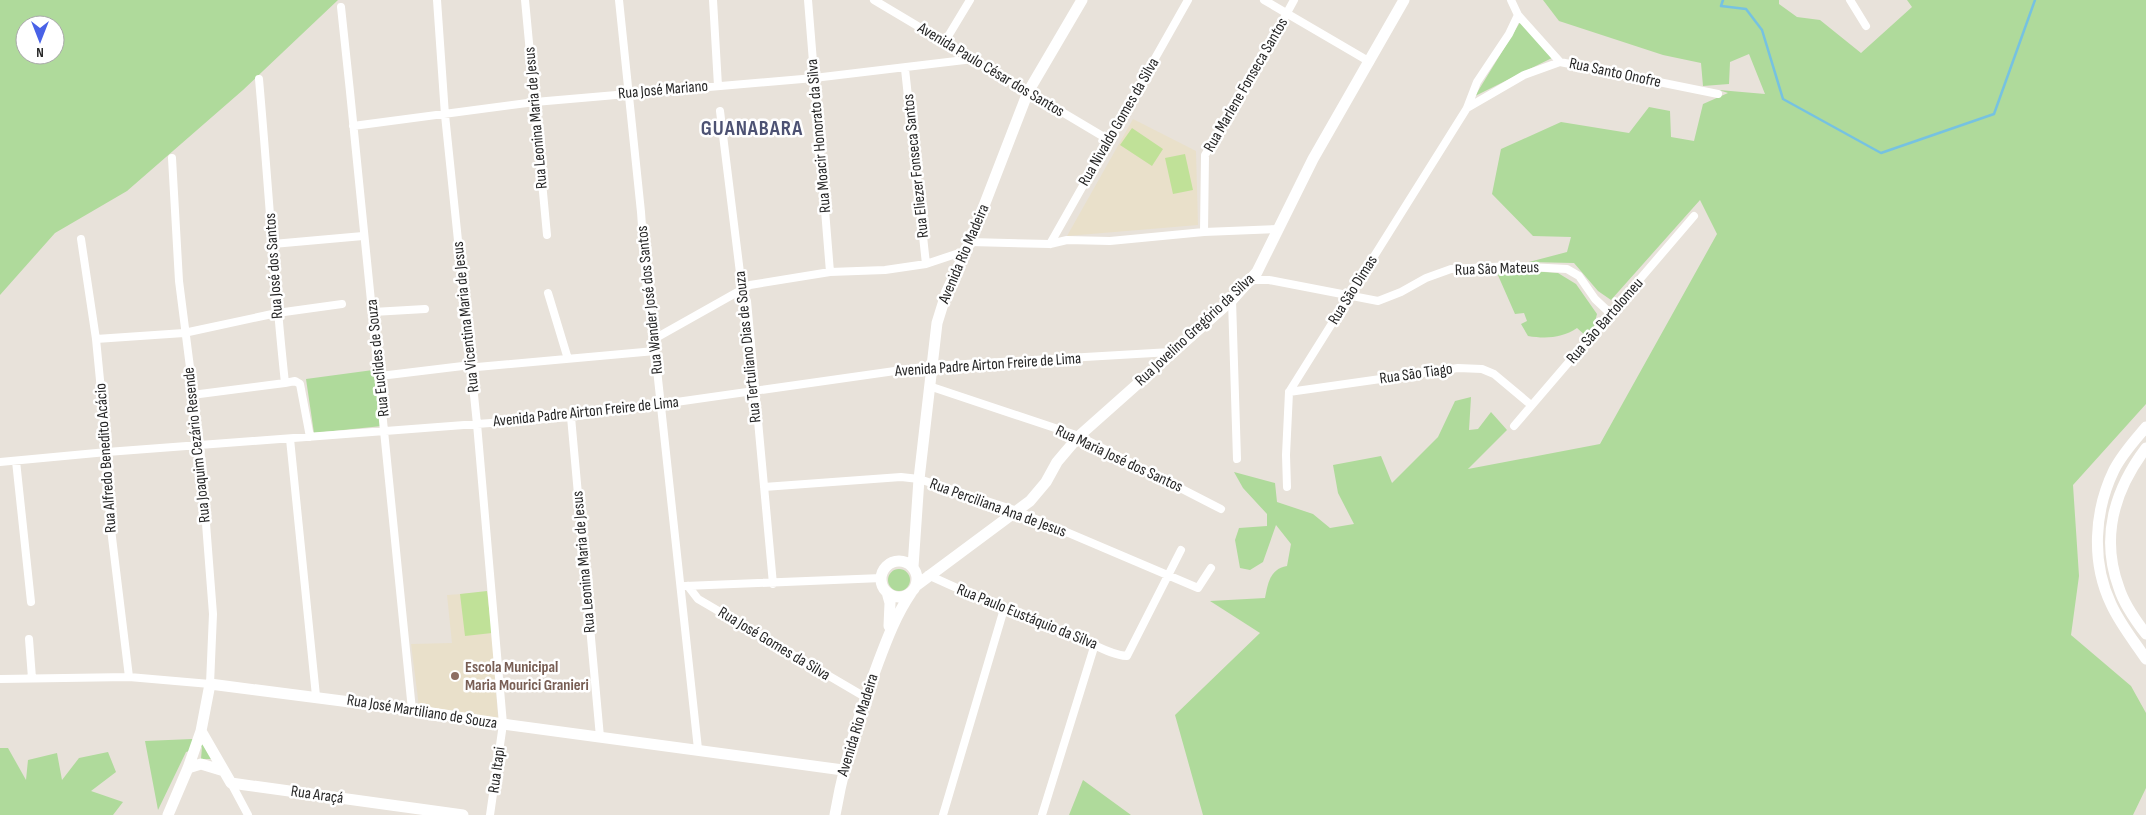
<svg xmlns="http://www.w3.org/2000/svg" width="2146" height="815" font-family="'Sofia Sans Condensed',sans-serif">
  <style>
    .education { fill: #e9e0ca }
    .green { fill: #afda9b; fill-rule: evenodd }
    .pitch { fill: #c0e198 }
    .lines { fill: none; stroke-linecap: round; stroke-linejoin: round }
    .stream { stroke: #76c2e1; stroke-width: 2.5 }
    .street { stroke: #fff; stroke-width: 8 }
    .secondary { stroke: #fff; stroke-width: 11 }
    .education-dot { fill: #8d6e63; stroke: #fff; stroke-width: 2 }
    .labels { text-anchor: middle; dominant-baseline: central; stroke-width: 5; stroke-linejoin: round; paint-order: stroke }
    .street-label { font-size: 16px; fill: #272727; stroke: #fff }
    .education-label { font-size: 16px; font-weight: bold; fill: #785e54; stroke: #fff; text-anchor: start }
    .district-label { font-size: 21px; font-weight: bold; letter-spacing: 1px; fill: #4d5273; stroke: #fff }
  </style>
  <rect width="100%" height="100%" fill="#e8e2da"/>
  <path class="education" d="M1133,119L1196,151L1198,225L1067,236Z
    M489,592L498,719L419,707L411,644L452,643L447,595Z"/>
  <path class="green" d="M0,0H338L243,90L127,191L55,233L0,295ZM25,25H55V55H25Z
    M1543,0H1779V4L1797,17L1820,20L1861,53L1912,7L1907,0H2146V404L2073,485L2079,576L2071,635L2131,686L2146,713V788L2133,815H1203L1175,715L1260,633L1210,601L1265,598C1268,583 1270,569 1287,566L1291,544L1276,525L1263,562L1250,570L1240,568L1235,540L1239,528L1267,526V514L1243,488L1234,472L1275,483L1277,502L1313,514L1330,528L1354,524L1338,493L1333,465L1381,456L1392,483L1438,437L1455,401L1471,397L1469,430L1478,429L1491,412L1507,430L1468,469L1600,444L1717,234L1700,200L1611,300L1598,291L1574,263L1529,262L1567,252L1571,237L1533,236L1492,194L1501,149L1561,122L1629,133L1649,107L1670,111L1671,137L1694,141L1703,104L1728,93L1719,90L1765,94L1749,54L1730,62L1729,84L1703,86L1701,63L1663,55L1559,21Z
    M1522,19L1556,56L1475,96Z
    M1530,271L1558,273L1576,284L1597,314L1593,330L1586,336L1577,328C1562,338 1546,339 1528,336L1521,324L1527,321L1524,313L1515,314L1497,273Z
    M373,370L382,426L314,433L306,379Z
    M888 580a11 11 0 1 1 22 0a11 11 0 1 1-22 0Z
    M192,739L205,746L212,759H201L202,747L186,752L158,810L145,741Z
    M0,748H8L26,780L28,760L57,753L62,780L79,758L108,752L116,772L91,791L123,802L113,815H0Z
    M1083,780L1131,815H1069Z"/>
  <path class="pitch" d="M1132,128L1163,149L1152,166L1120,145Z
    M1185,154L1193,190L1173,194L1165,158Z
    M487,591L492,633L465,636L460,594Z"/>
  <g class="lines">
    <path class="stream" d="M1723,0L1721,6L1746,9L1762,30L1783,99L1881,153L1994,114L2035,0"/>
    <path class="street" d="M437,0L445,115L477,424L503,724L490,815
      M525,0L547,235
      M619,0L641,212L646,282L655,351L698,749
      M713,0L718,86
      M808,0L830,272
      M874,0L1109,140
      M1264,0L1370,62
      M1511,0L1518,15L1560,62L1718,94
      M1850,0L1866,26
      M341,7C366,241 390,475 412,710
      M944,43L970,0
      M905,69L926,264
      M259,79C268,180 274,282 285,383L295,381L300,384L310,437
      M1467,108L1524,75L1560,62
      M720,111L742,289L747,301L773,584
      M353,126L535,102L814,78L973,59
      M1204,232L1205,155L1248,84L1294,0
      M81,239L96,339L107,452L110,521L129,677
      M970,242L1050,244L1067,240L1110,241L1204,232L1279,229
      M273,244L363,236
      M1050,244L1188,0
      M1250,280H1269L1378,301L1401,292L1426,278L1451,269L1511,266L1567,269L1579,276L1595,299L1612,315
      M548,293L568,359
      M1232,300L1237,459
      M373,312L425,309
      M96,339L184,333L277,313L342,304
      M654,339L750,285L830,272L885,270L926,264L965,251
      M380,376L471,365L477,367L655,351
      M929,386L1079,436L1221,509
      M1289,392L1458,368L1482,369L1494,374L1531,405
      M192,395L285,383
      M571,417L600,737
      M1514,426L1694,216
      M290,439L316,696
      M16,461L31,602
      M0,462L107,452L571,417L930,366L1171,352
      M764,487L901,477L919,479L1017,511L1198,588L1211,568
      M1287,487L1286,455L1289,392L1467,108L1477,82L1509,34L1518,15
      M928,575C978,598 1029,619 1081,639C1096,645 1111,655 1127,656L1181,550
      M685,586L882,578
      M688,586L698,599L865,697
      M29,639L32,678
      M0,679L129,677L210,684L213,614L200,446L179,281L172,158
      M231,783L248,815
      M943,815L1004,609
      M1042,815L1095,644"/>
    <path class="secondary" d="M2146,427C2135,440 2122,454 2114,470C2094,511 2091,562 2111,604C2120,624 2134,641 2146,659
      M2146,448C2115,489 2100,537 2119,588C2124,604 2136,621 2146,634
      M881 579a18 18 0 1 1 36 0a18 18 0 1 1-36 0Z
      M913,567L919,479L937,323L947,291L970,242L1028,92L1082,0
      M917,585L1030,501L1046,482L1057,462L1079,436L1232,300L1257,272L1313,159L1404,0
      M887,592L890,603L889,626
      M201,731L231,783L463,815
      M188,768L201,764L224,771
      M168,815L188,768L201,731L210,684L412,710L503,724L843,770
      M835,815C844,763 859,713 878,663C887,639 896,615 911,593"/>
  </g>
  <circle class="education-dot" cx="455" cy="676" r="5"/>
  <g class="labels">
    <g class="street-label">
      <text transform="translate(991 70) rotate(31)">Avenida Paulo César dos Santos</text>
      <text transform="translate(1615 73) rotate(12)">Rua Santo Onofre</text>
      <text transform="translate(1246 85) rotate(-60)">Rua Marlene Fonseca Santos</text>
      <text transform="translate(663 90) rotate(-5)">Rua José Mariano</text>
      <text transform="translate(536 118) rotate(-95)">Rua Leonina Maria de Jesus</text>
      <text transform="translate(1119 122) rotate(-60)">Rua Nivaldo Gomes da Silva</text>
      <text transform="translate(819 136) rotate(-95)">Rua Moacir Honorato da Silva</text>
      <text transform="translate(916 166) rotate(-96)">Rua Eliezer Fonseca Santos</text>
      <text transform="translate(964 254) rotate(-67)">Avenida Rio Madeira</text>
      <text transform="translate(274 266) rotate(-94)">Rua José dos Santos</text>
      <text transform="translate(1497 269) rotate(-2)">Rua São Mateus</text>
      <text transform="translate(1353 290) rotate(-58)">Rua São Dimas</text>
      <text transform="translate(650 300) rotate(-96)">Rua Wander José dos Santos</text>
      <text transform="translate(466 317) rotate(-96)">Rua Vicentina Maria de Jesus</text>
      <text transform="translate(1605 321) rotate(-49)">Rua São Bartolomeu</text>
      <text transform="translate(1195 330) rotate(-43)">Rua Jovelino Gregório da Silva</text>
      <text transform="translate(748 347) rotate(-96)">Rua Tertuliano Dias de Souza</text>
      <text transform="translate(378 358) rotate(-96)">Rua Euclides de Souza</text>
      <text transform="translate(988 365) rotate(-4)">Avenida Padre Airton Freire de Lima</text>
      <text transform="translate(1416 374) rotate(-8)">Rua São Tiago</text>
      <text transform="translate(586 412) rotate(-6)">Avenida Padre Airton Freire de Lima</text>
      <text transform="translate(197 445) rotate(-96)">Rua Joaquim Cezário Resende</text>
      <text transform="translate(106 458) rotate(-94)">Rua Alfredo Benedito Acácio</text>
      <text transform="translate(1119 459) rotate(25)">Rua Maria José dos Santos</text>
      <text transform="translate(998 508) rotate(20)">Rua Perciliana Ana de Jesus</text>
      <text transform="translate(584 562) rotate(-95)">Rua Leonina Maria de Jesus</text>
      <text transform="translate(1027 617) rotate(22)">Rua Paulo Eustáquio da Silva</text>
      <text transform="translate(774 644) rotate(31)">Rua José Gomes da Silva</text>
      <text transform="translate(422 712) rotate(9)">Rua José Martiliano de Souza</text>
      <text transform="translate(858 725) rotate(-73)">Avenida Rio Madeira</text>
      <text transform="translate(497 770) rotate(-82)">Rua Itapi</text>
      <text transform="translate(317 795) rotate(8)">Rua Araçá</text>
    </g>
    <g class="education-label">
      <text x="465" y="667">Escola Municipal<tspan x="465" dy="18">Maria Mourici Granieri</tspan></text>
    </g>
    <g class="district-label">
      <text x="752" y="128">GUANABARA</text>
    </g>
  </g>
  <g transform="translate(40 40) rotate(180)"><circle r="24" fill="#ffffff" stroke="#a9a9a9"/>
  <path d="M0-4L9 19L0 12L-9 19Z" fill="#4962e7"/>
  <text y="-8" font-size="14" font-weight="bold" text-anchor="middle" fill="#272727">N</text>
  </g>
</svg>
